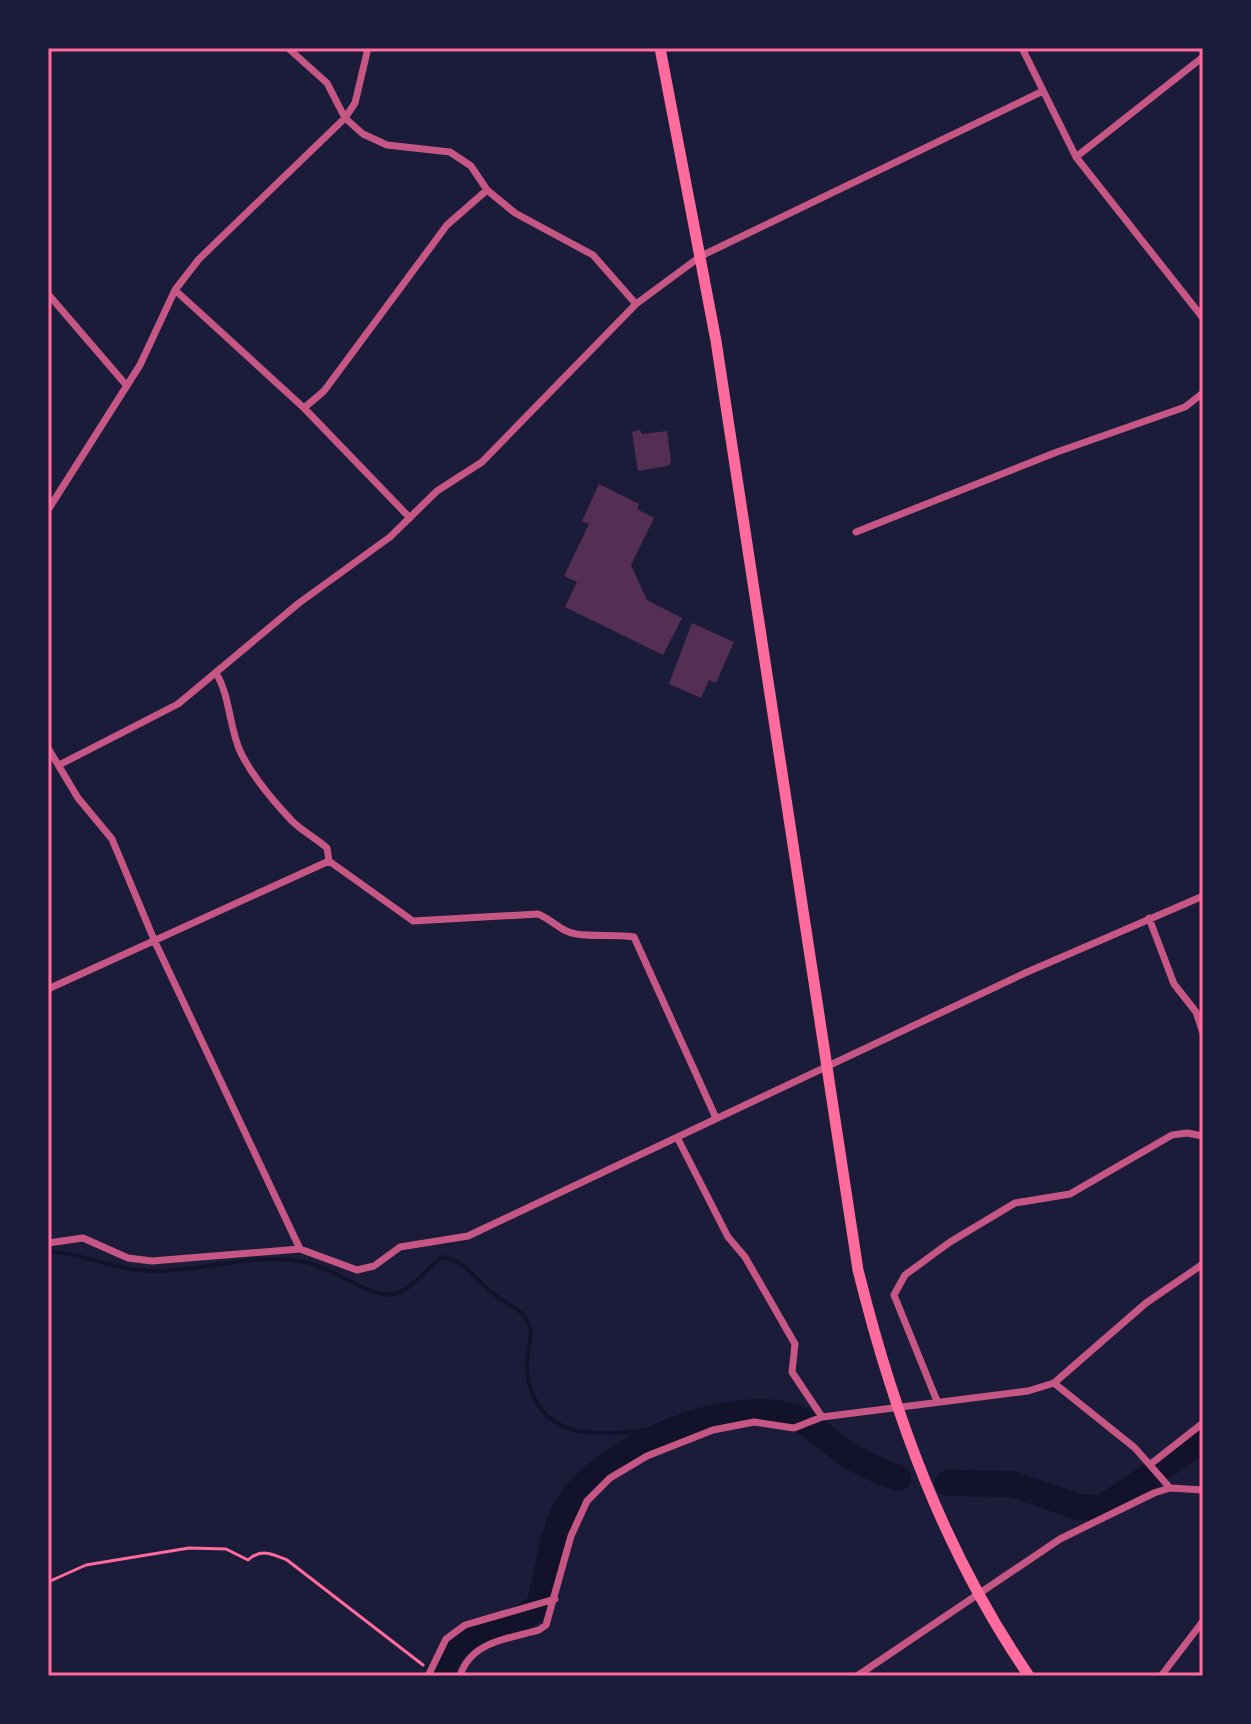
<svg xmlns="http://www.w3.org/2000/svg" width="1251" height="1724" font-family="'Alegreya Sans',sans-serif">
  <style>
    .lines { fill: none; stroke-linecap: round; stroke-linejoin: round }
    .stream { stroke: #12122b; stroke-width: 4 }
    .river { stroke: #12122b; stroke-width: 26 }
    .building { fill: #542f53 }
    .path { stroke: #ff6b9d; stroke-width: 3 }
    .minor { stroke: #c65784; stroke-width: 7 }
    .trunk { stroke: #ff6b9d; stroke-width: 11 }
    .neatline { fill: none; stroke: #ff6b9d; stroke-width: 3 }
  </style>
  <rect width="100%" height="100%" fill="#1b1b3a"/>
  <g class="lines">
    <path class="stream" d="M48,1252C79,1252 107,1267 138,1270C193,1276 254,1249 309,1263C333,1269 373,1299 394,1294C413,1290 426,1268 442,1257C464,1260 476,1279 491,1292C501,1301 518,1307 526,1318C537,1334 524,1354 527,1372C539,1459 628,1429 690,1425"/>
    <path class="river" d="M948,1483L1012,1484L1078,1507L1102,1508L1203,1440
      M438,1676C468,1612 497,1640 539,1606C547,1577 551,1540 564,1512C594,1451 729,1395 793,1417C812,1423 827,1440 843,1451C860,1463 879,1471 898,1478"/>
  </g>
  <path class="building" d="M640,430L642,434L667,431L671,462L668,466L638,471L632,432Z
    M599,484L639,504L637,509L654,518L631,565L647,600L682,618L663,655L565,607L577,582L564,576L589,524L582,521Z
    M692,623L734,642L716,683L709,680L701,698L669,684Z"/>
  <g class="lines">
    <path class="path" d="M48,1582L86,1565L189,1548L226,1549L248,1560C261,1548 273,1554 287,1560L423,1665"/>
    <path class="minor" d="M288,48L327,83L345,118L363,134L387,145L450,152L471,166L487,190L515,213L593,255L636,304
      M1022,48L1076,157L1203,318
      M1076,157L1203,57
      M175,290L304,408L410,518
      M48,294L127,386
      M304,408L324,391L447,225L487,190
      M48,510L140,365L175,290L199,259L345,118L355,103L368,48
      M856,532L1057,452L1185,407L1203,393
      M216,673C230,696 229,726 240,751C252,776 273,801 292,821C302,831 316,838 327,848L329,861L413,921L538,914C553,920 561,932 576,934C595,937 615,934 634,937L716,1118
      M48,748L78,798L112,839L155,942L300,1249
      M59,765L178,704L299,603L390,537L437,491L482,462L636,304L701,256L1043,91
      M1149,918L1174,984L1196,1012L1203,1033
      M48,989L329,861
      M678,1139L728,1237L745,1257L795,1344L792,1372L822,1417
      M48,1243L83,1238L128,1258L152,1261L300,1249L357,1270L374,1266L400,1247L468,1236L1025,973L1203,896
      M1054,1383L1135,1448L1170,1488
      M937,1401L894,1295L905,1275L950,1242L1015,1203L1070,1194L1172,1135L1187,1133L1203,1136
      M1152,1463L1203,1423
      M428,1676L446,1639L465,1625L555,1599
      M460,1676C471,1641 508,1639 539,1630L546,1625L571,1536L587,1501L610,1478L647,1456L713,1430L754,1422L794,1428L822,1417L1028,1391L1054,1383L1146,1303L1203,1264
      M857,1676L1060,1539L1154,1493L1170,1488L1203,1490
      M1161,1676L1203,1621"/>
    <path class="trunk" d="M660,48L716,341L858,1270C894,1415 944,1552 1029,1676"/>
  </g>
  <rect width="1251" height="1724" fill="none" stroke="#1b1b3a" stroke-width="100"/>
  <rect x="50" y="50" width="1151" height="1624" class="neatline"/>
</svg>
